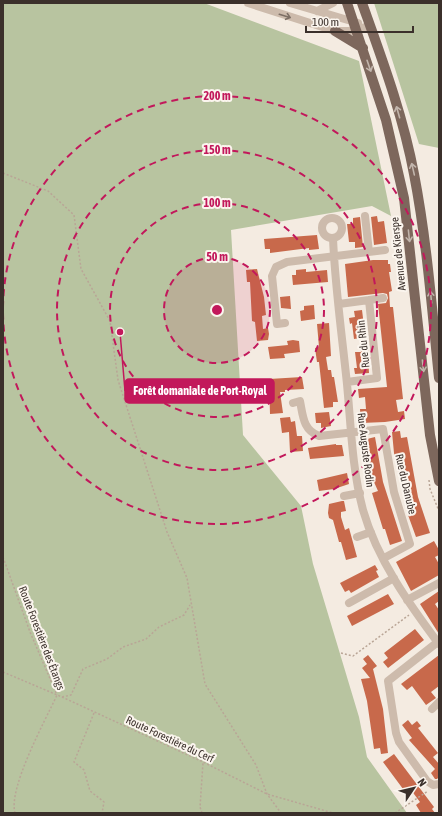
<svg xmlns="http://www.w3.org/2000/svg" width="442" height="816" font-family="'Asap Condensed',sans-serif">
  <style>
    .green { fill: #b8c4a0 }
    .building { fill: #c8694b }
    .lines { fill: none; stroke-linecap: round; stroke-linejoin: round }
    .path { stroke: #b9a596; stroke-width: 1.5; stroke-dasharray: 2 2; stroke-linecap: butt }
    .minor { stroke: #cdbbac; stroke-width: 8 }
    .major { stroke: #7d675c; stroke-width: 10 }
    .oneway { stroke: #7d6f65 }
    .oneway2 { stroke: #c2b5ac }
    .ring { fill: none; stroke: #c2185b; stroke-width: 2; stroke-dasharray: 7 5 }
    .labels { text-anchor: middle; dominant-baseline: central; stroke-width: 4; stroke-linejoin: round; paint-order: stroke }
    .street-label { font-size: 11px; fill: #3b302b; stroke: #fbf5ee }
    .centre { fill: #c2185b; stroke: #fbf5ee; stroke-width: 2 }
    .ring-label { font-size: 12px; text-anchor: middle; font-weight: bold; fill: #c2185b; stroke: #fbf5ee; stroke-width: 4; stroke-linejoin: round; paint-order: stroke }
    .leader { fill: none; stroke: #c2185b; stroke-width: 1.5 }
    .callout-dot { fill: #c2185b; stroke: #fbf5ee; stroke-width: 1.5 }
    .callout { fill: #c2185b; stroke: #c2185b; stroke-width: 1.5 }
    .callout-label { font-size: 12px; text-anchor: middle; font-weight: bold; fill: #fff }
  </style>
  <rect width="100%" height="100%" fill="#f4ebe1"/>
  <path class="green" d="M3,3H204L359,61L391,216L372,206L231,230L243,435L301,506L313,564L359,717L367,757L407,813H3Z
    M374,3H439V148L419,144Z"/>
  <path class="building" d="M377,216L378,222L384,221L387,243L374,245L371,217Z
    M360,217L363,247L355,248V242H349L347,224H353V218Z
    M317,235L319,249L309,250V248L270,253V249H265L264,239Z
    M373,260H388V264H390L391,272H389L392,291L389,292L390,307H393L403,399L396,400L398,412L404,411L405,419L385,422L361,423L360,409H366L365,397L359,398L358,389L387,387L378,304L386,303L388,298L387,294L383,293L348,297L345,264Z
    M257,269L264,297L266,315L262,316L263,329L268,328L269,334L268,340L257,341L255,322L252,321L250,282H247L246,270Z
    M306,269V272L327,270L328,282L293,285L292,275H296V270Z
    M290,296L291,309L281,308L280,297Z
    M314,305L315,319L301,321L300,311L304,310V306Z
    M362,310L364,326L366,325L369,357H368L369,373L355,374L354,368H357L355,352H361L360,338L354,339L352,323L350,324L349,318L355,317L354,311Z
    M329,323L331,356L326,357L328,370H331L332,377H334L338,402H333V407L324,408L319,362H317L315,348L319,347L317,324Z
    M293,340L299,341L300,352L284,354L285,358L270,359L268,347L288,345L287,341Z
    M302,377L304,389L285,390V392H280L283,413L270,414L269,379Z
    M329,412L331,426L321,428V423H316L315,413Z
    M290,417L291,422L295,421L297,436H302L303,451L290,452L289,432L282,433L280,418Z
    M400,431L401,438L407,437L418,497L430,533L416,537L408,515L394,453L392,432Z
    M375,437L383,482L402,541L390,545L385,529H383L372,493L378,491L374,482H369L362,446L368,445L367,439Z
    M336,444V445H342L344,456L310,459L308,448Z
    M347,473L349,484L334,489L319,491L317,480Z
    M342,501H344L346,511L341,512V517L345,530L349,528L357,557L346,560L341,542H339L333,520L329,518L328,513L329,504Z
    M434,541L439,550V555L435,557L439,564V575L411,591L396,562Z
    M375,565L378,570L376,571L379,577L351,593L349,590L345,592L340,583Z
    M439,591V601L435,604L439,610V634L420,604Z
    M388,594L394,604L352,626L347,616Z
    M415,629L424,640L388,668L383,662L388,658L384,653Z
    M368,655L377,666L373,669L383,709L388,753L381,754L380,748L374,749L367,701L361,679L370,678L362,668L367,664L363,659Z
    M439,655V686L431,692L436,698L426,705L412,686L407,690L401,684Z
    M408,720L412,725L417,721L421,726L418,728L438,753L433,757L439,764V777L437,779H435L431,773L435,769L409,740L412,738L402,725Z
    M394,754L434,807L432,809L435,813H421L416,805L420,802L411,790L406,793L383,762Z"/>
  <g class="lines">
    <path class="path" d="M3,173L48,191L74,215L81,269L110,321L118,380L167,532L187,578L205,684L256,765L267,794L281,813
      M429,480L430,489L439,511
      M3,557L30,632L57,695
      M341,653L353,656L409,615
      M3,672L62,697L203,762L267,794L333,813
      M62,697L71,695L83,669L107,659L123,647L146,639L159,627L184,615L190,605
      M94,713L74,762L84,770L90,791L104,802L102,813
      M15,813C8,788 45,721 57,695
      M202,813L200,807L203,763
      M395,813L428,791"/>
    <path class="minor" d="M248,3L335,31H350L370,26
      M290,3L358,23
      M317,11L333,3
      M365,216L369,252
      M322 228a10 10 0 1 1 20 0a10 10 0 1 1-20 0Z
      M333,238C335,287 342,335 347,384C351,426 352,469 363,510C377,559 409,604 439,644
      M369,300L383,298
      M339,304L369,300L377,378L347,382
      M285,323L277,324L272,276L276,267L287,262L385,250
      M293,403L300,401C303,416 303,430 319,436L383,429L394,492L410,544L384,558
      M344,496L360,493
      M357,537L371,532
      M407,600L439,583
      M349,603L394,578
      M439,641L388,681L396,733L399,742L427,781L433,785L439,784
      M432,709L439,702"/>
    <path class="major" d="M347,3L386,120L404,198L430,435L439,481
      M362,3C382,59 403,115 414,174C427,241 432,310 439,378
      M335,31L363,48"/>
  </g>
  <defs><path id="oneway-shaft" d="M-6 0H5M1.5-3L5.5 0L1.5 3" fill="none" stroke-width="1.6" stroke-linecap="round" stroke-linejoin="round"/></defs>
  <use class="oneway" href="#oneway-shaft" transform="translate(285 16) rotate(17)"/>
  <g class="oneway2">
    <use href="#oneway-shaft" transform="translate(369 66) rotate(71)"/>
    <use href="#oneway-shaft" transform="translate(398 112) rotate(-106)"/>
    <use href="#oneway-shaft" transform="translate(413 169) rotate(-103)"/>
    <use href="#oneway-shaft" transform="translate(409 236) rotate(84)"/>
    <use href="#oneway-shaft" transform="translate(431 297) rotate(-96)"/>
    <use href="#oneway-shaft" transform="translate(423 366) rotate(84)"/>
  </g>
  <circle cx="217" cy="310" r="53" fill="#c2185b" fill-opacity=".12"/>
  <g class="ring">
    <circle cx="217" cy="310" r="53"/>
    <circle cx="217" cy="310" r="107"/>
    <circle cx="217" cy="310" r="160"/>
    <path d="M3 308A214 214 0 1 1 3 312"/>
  </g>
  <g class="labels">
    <g class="street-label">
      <text transform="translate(398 254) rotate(-96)">Avenue de Kierspe</text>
      <text transform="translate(363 344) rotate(-96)">Rue du Rhin</text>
      <text transform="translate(366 450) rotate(83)">Rue Auguste Rodin</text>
      <text transform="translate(406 484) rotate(77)">Rue du Danube</text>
      <text transform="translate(42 638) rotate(69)">Route Forestière des Étangs</text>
      <text transform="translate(170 739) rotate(25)">Route Forestière du Cerf</text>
    </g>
  </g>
  <circle cx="217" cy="310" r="6" class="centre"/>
  <g class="ring-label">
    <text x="217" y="100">200 m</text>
    <text x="217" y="154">150 m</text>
    <text x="217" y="207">100 m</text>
    <text x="217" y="261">50 m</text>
  </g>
  <path class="leader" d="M120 332L125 391"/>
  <circle class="callout-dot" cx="120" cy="332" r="4"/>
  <rect class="callout" x="125" y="379" width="149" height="24" rx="4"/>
  <g class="callout-label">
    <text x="200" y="395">Forêt domaniale de Port-Royal</text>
  </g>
  <rect width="442" height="816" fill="none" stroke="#3b302b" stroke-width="8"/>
  <g transform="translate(414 788) rotate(55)" stroke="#fbf5ee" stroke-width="3" paint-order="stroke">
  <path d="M0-3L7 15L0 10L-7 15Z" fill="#3b302b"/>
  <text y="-6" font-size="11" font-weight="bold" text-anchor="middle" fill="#3b302b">N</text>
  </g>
  <path d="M306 26v6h107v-6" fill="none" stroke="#3b302b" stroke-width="2"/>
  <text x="312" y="26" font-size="12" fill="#3b302b" stroke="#fbf5ee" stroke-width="3" paint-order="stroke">100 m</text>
</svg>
